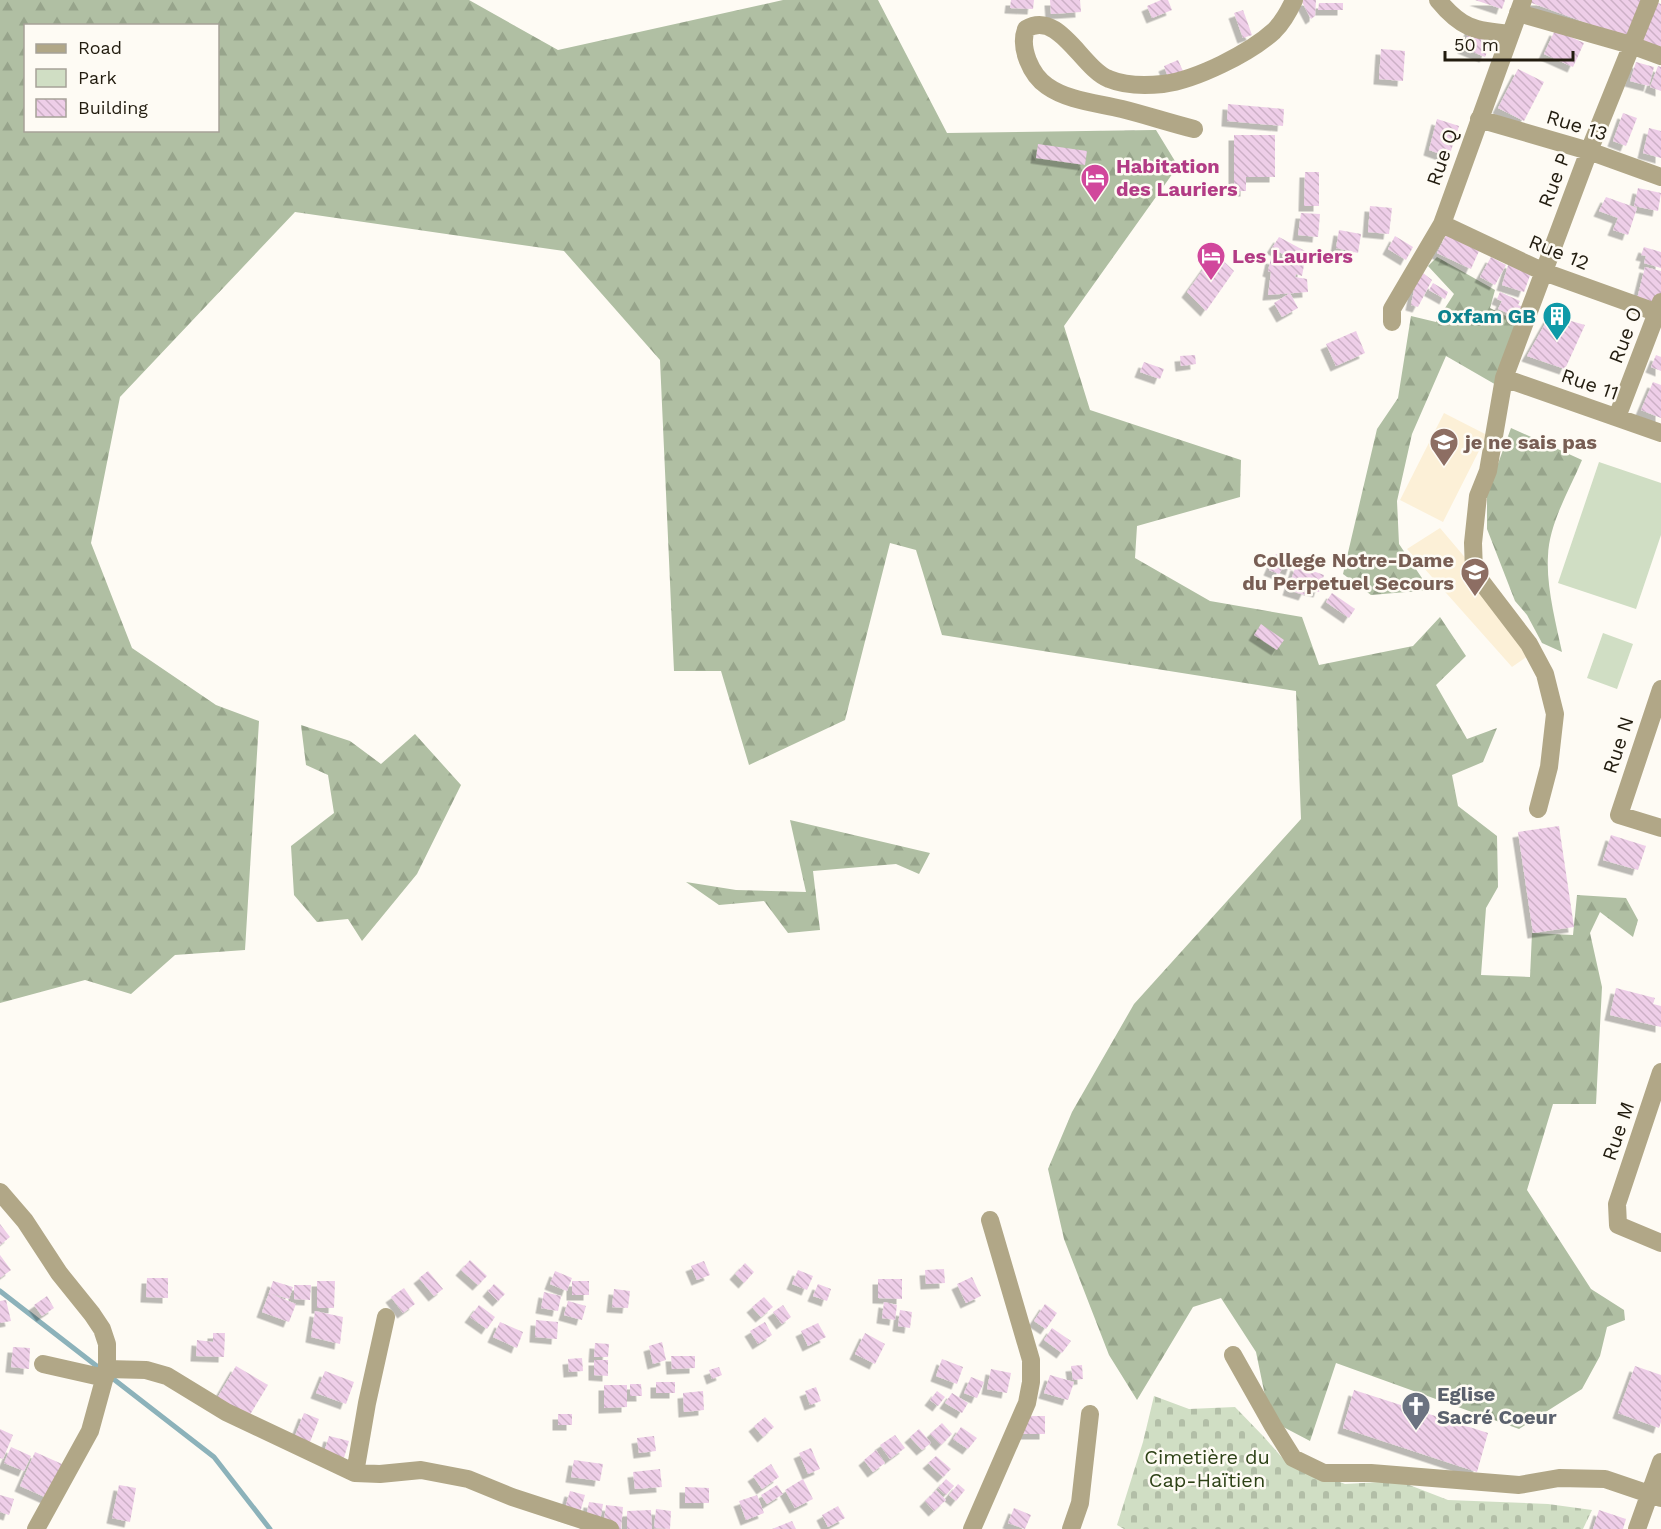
<svg xmlns="http://www.w3.org/2000/svg" width="1661" height="1529" font-family="'Work Sans',sans-serif">
  <style>
    .built { fill: #fcf0d7 }
    .green { fill: #d0dec4 }
    .forest { fill: url(#forest-firs); fill-rule: evenodd }
    .cemetery { fill: url(#cemetery-stones) }
    .lines { fill: none; stroke-linecap: round; stroke-linejoin: round }
    .stream { stroke: #8cb2ba; stroke-width: 5 }
    .building { fill: url(#building-back-hatch); filter: url(#shadow) }
    .minor { stroke: #b1a787; stroke-width: 18 }
    .labels { text-anchor: middle; dominant-baseline: central; stroke-width: 5; stroke-linejoin: round; paint-order: stroke }
    .street-label { font-size: 20px; fill: #221c0f; stroke: #fefbf4 }
    .hotel-label { font-size: 20px; font-weight: bold; fill: #b23c85; stroke: #fefbf4; text-anchor: start }
    .culture-label { font-size: 20px; font-weight: bold; fill: #0d838f; stroke: #fefbf4; text-anchor: end }
    .education-label { font-size: 20px; font-weight: bold; fill: #785e54; stroke: #fefbf4; text-anchor: start }
    .worship-label { font-size: 20px; font-weight: bold; fill: #5b616d; stroke: #fefbf4; text-anchor: start }
    .park-label { font-size: 20px; fill: #2d4216; stroke: #fefbf4 }
  </style>
  <defs>
    <pattern id="forest-firs" width="22" height="20" patternUnits="userSpaceOnUse" patternTransform="scale(1.5)"><rect width="22" height="20" fill="#b0bfa3"/><path d="M5 1l3.5 6h-7zM16 11l3.5 6h-7z" fill="#97a48b"/></pattern>
    <pattern id="cemetery-stones" width="16" height="16" patternUnits="userSpaceOnUse" patternTransform="scale(1.5)"><rect width="16" height="16" fill="#d0dec4"/><path d="M2 7V4a2 2 0 0 1 4 0v3zM10 15v-3a2 2 0 0 1 4 0v3z" fill="#b2bea7"/></pattern>
    <pattern id="building-back-hatch" width="6" height="6" patternUnits="userSpaceOnUse" patternTransform="scale(1.5)"><rect width="6" height="6" fill="#eecee8"/><path d="M-1 5l2 2M0 0l6 6M5-1l2 2" fill="none" stroke="#ccb0c6"/></pattern>
    <filter id="shadow"><feDropShadow dx="-5.5" dy="5.5" stdDeviation="0" flood-color="#0004"/></filter>
  </defs>
  <rect width="100%" height="100%" fill="#fefbf4"/>
  <path class="built" d="M1444,413L1487,435L1443,522L1400,500Z
    M1440,528L1541,647L1512,667L1407,549Z"/>
  <path class="green" d="M1599,462L1661,483V535L1636,609L1558,583Z
    M1603,633L1633,644L1617,689L1587,678Z"/>
  <path class="forest" d="M0,0H469L558,50L783,0H878L947,133L1156,130L1178,166L1064,326L1090,410L1241,460L1240,497L1137,526L1135,558L1210,601L1302,617L1319,665L1413,646L1440,617L1466,656L1436,685L1467,739L1497,728L1483,762L1452,775L1458,806L1497,836L1498,887L1486,908L1481,975L1530,977L1532,933L1573,935L1577,895L1626,898L1638,920L1633,937L1600,912L1590,933L1602,987L1596,1104H1553L1527,1190L1591,1289L1624,1310L1625,1320L1607,1327L1600,1356L1582,1389L1519,1429L1336,1363L1310,1441L1270,1420L1256,1352L1221,1298L1193,1307L1137,1400L1109,1355L1064,1239L1048,1169L1072,1112L1134,1004L1301,819L1296,691L942,635L916,550L890,543L845,720L749,765L721,671H674L660,360L564,251L295,212L120,397L91,543L132,648L216,705L259,721L245,950L175,955L131,994L85,980L0,1003ZM26,26H218V130H26Z
    M1437,257L1495,290L1490,308L1520,323L1498,386L1446,356L1412,434L1397,501L1399,544L1430,590L1371,595L1343,574L1377,429L1398,398L1411,316L1436,322L1454,294L1428,266Z
    M1511,428L1582,460C1570,489 1549,523 1548,556C1546,585 1556,624 1562,652L1542,643L1527,615L1515,601L1487,529V494Z
    M301,725L350,741L381,764L415,734L461,785L417,874L362,941L348,919L317,922L294,895L291,846L334,813L328,775L306,765Z
    M790,820L930,853L919,874L896,864L813,871L820,930L788,933L764,901L719,905L686,882L736,890L806,892Z"/>
  <path class="cemetery" d="M1154,1396L1189,1409L1235,1407L1264,1437L1285,1461L1345,1484L1399,1481L1448,1500L1548,1504L1592,1510L1583,1529H1124L1117,1525L1143,1442Z"/>
  <g class="lines">
    <path class="stream" d="M0,1291L214,1457L270,1529"/>
  </g>
  <path class="building" d="M1011,0H1034L1033,9L1010,8Z
    M1050,0H1080L1081,12L1051,14Z
    M1161,0H1168L1172,10L1152,18L1147,6Z
    M1301,0H1316L1315,16L1311,19Z
    M1475,0H1505L1502,9Z
    M1530,0H1642L1628,38L1529,2Z
    M1655,2L1661,4V50L1641,43Z
    M1319,3H1343V10H1318Z
    M1243,10L1252,35L1243,38L1234,13Z
    M1471,26L1494,35L1485,57L1463,48Z
    M1555,30L1584,43L1573,67L1544,54Z
    M1381,49L1405,51L1403,81L1379,79Z
    M1178,60L1183,71L1168,77L1164,66Z
    M1636,62L1654,67L1649,86L1630,81Z
    M1658,66L1661,67V91L1650,87Z
    M1518,69L1544,82L1524,121L1498,108Z
    M1228,104L1284,109L1283,126L1227,121Z
    M1623,113L1637,118L1626,146L1613,141Z
    M1437,119L1459,126L1449,157L1429,150Z
    M1649,128L1661,131V158L1643,153Z
    M1234,135H1275V177H1246V191H1234Z
    M1038,144L1087,151L1085,165L1036,158Z
    M1305,172H1319V206H1304Z
    M1638,188L1661,193L1658,211L1634,206Z
    M1606,197L1637,208L1628,235L1613,230L1618,218L1599,211Z
    M1370,206L1392,208L1389,234L1368,232Z
    M1301,213L1320,214L1318,237L1298,235Z
    M1339,230L1361,234L1358,253L1336,248Z
    M1446,235L1479,251L1471,269L1437,253Z
    M1395,236L1413,247L1406,260L1388,249Z
    M1279,237L1305,251L1299,263L1272,248Z
    M1644,247L1661,252V268L1644,263L1646,256L1641,255Z
    M1215,253L1234,271L1206,311L1187,292Z
    M1491,257L1506,265L1495,285L1480,277Z
    M1271,258L1304,265L1302,276L1296,274L1295,277L1307,279L1308,292L1268,295L1271,272L1268,271Z
    M1509,262L1532,270L1524,292L1502,285Z
    M1645,267L1661,271V294L1657,306L1637,299Z
    M1423,273L1432,280L1418,307L1411,305L1415,284Z
    M1433,283L1448,292L1445,299L1429,290Z
    M1500,292L1520,301L1518,305L1526,309L1522,319L1498,309L1502,301L1497,299Z
    M1290,293L1298,308L1282,317L1274,303Z
    M1550,315L1585,325L1565,369L1527,356Z
    M1356,331L1365,353L1336,366L1326,344Z
    M1195,355L1196,364L1181,366L1180,356Z
    M1656,355L1661,357V371L1651,367Z
    M1144,362L1164,369L1160,379L1140,372Z
    M1653,382L1661,385V418L1641,410Z
    M1276,554L1294,561L1291,570L1283,567L1279,574L1269,570Z
    M1296,565L1324,575L1319,592L1307,589L1304,595L1288,590Z
    M1332,593L1355,609L1349,618L1326,602Z
    M1261,624L1284,640L1277,650L1254,635Z
    M1559,826L1574,927L1533,933L1518,832Z
    M1611,835L1646,846L1638,870L1603,860Z
    M1616,988L1655,998L1653,1004L1661,1006V1027L1610,1015Z
    M0,1224L10,1237L0,1245Z
    M0,1255L11,1270L0,1278Z
    M470,1260L487,1276L478,1285L461,1270Z
    M704,1261L710,1275L697,1280L691,1266Z
    M745,1263L754,1272L744,1283L735,1274Z
    M944,1269L945,1283L926,1284L925,1270Z
    M798,1270L813,1276L807,1290L792,1284Z
    M428,1271L443,1289L434,1296L419,1278Z
    M555,1271L572,1278L567,1291L550,1284Z
    M972,1277L981,1296L966,1303L957,1284Z
    M147,1278H168V1298L146,1297Z
    M878,1279H902V1299L878,1298Z
    M273,1281L293,1287L289,1299L269,1293Z
    M317,1281H335L334,1308H317Z
    M572,1281H589V1295H572Z
    M494,1284L505,1294L498,1301L488,1291Z
    M818,1284L831,1289L827,1301L813,1296Z
    M294,1285H311L310,1300L294,1299Z
    M404,1288L415,1304L403,1313L391,1297Z
    M614,1289L630,1291L628,1308L612,1307Z
    M544,1292L561,1296L558,1311L541,1308Z
    M269,1293L296,1304L289,1322L262,1312Z
    M47,1296L54,1308L42,1316L34,1305Z
    M764,1297L773,1307L761,1317L752,1307Z
    M6,1300L11,1321L0,1323V1301Z
    M568,1301L586,1306L582,1320L564,1315Z
    M884,1302L897,1305L895,1320L882,1318Z
    M1045,1304L1057,1313L1046,1329L1034,1321Z
    M479,1305L495,1317L487,1329L470,1317Z
    M783,1305L791,1317L782,1324L773,1312Z
    M900,1310L912,1312L910,1328L898,1326Z
    M315,1311L343,1317L340,1344L311,1337Z
    M536,1320L558,1322L557,1339L535,1337Z
    M500,1322L523,1332L517,1348L493,1337Z
    M765,1322L772,1335L758,1344L750,1331Z
    M818,1323L826,1337L808,1346L801,1331Z
    M1052,1328L1071,1341L1062,1353L1044,1340Z
    M213,1333H225L224,1357L196,1356L197,1340L213,1342Z
    M865,1333L885,1344L875,1364L855,1354Z
    M662,1342L666,1360L653,1364L649,1346Z
    M595,1343L609,1344L608,1357H594Z
    M13,1347L30,1348L29,1369L11,1367Z
    M671,1356H695V1368L672,1369Z
    M582,1358L583,1371L569,1372L568,1359Z
    M942,1359L963,1367L957,1384L936,1376Z
    M594,1360H608V1376L594,1375Z
    M1082,1365L1083,1379L1073,1380L1071,1366Z
    M236,1366L268,1385L248,1418L216,1400Z
    M1635,1366L1661,1375V1422L1659,1428L1618,1413Z
    M719,1367L722,1375L712,1379L709,1370Z
    M991,1369L1011,1373L1007,1393L987,1389Z
    M325,1371L354,1382L346,1404L316,1393Z
    M1050,1375L1074,1382L1068,1400L1044,1393Z
    M971,1377L984,1382L977,1398L964,1393Z
    M656,1382H675V1393H656Z
    M630,1384H641L642,1396H630Z
    M604,1385H627V1407L604,1408Z
    M816,1387L821,1401L810,1405L805,1391Z
    M1354,1390L1488,1433L1477,1472L1343,1428Z
    M703,1391L704,1410L684,1412L683,1393Z
    M937,1391L945,1397L938,1406L930,1400Z
    M952,1393L968,1403L962,1413L945,1403Z
    M304,1413L319,1419L308,1447L293,1441Z
    M558,1414H572V1425H558Z
    M1023,1416H1045V1434H1023Z
    M765,1417L774,1427L763,1437L754,1426Z
    M942,1423L952,1434L941,1445L930,1434Z
    M961,1427L977,1438L968,1449L953,1439Z
    M0,1429L13,1435L3,1459L0,1458Z
    M919,1429L931,1443L922,1450L910,1437Z
    M895,1435L905,1448L890,1459L880,1445Z
    M329,1436L349,1441L343,1461L323,1456Z
    M654,1436L656,1451L639,1453L637,1438Z
    M11,1447L31,1456L24,1471L4,1463Z
    M811,1448L820,1469L808,1474L799,1453Z
    M876,1450L885,1463L873,1472L864,1460Z
    M35,1452L62,1464L47,1498L20,1486Z
    M936,1456L951,1469L943,1477L928,1463Z
    M574,1460L603,1464L600,1481L571,1477Z
    M771,1464L779,1477L762,1489L753,1476Z
    M660,1469L662,1487L635,1489L633,1472Z
    M803,1479L813,1499L795,1508L785,1490Z
    M946,1479L954,1486L946,1495L938,1488Z
    M958,1484L965,1490L956,1501L949,1495Z
    M119,1485L136,1488L130,1522L112,1518Z
    M777,1485L783,1494L767,1504L761,1495Z
    M685,1487L709,1488V1503H685Z
    M936,1490L946,1500L934,1511L925,1501Z
    M570,1491L585,1495L578,1520L563,1515Z
    M0,1495L14,1499L9,1515L0,1512Z
    M757,1495L764,1513L746,1520L739,1501Z
    M589,1502L603,1504L599,1527L585,1525Z
    M606,1505L623,1507L621,1529H603Z
    M838,1506L845,1518L828,1527L822,1515Z
    M1014,1508L1031,1515L1025,1529L1008,1523Z
    M656,1509L671,1511L670,1529L654,1528Z
    M651,1510L652,1529H627V1511Z
    M1599,1510L1626,1519L1623,1529H1593Z
    M792,1521L796,1529H772Z"/>
  <g class="lines">
    <path class="minor" d="M1438,0C1461,28 1474,31 1510,34
      M1518,13L1631,45L1661,56
      M1479,119L1589,151L1661,177
      M1194,129C1170,123 1146,115 1122,109C1098,103 1068,101 1047,86C1031,75 1019,48 1026,29C1059,9 1082,69 1109,79C1126,86 1145,86 1163,84C1196,80 1250,53 1274,31C1283,22 1289,11 1294,0
      M1442,224L1544,272L1661,314
      M1392,322V309L1442,224L1523,0
      M1504,378L1661,433
      M1617,417L1661,302
      M1661,689L1619,815L1661,828
      M1538,809L1549,767L1555,714L1545,674L1529,644L1474,572L1473,543L1478,496L1488,471L1504,378L1589,151L1650,0
      M1661,1072L1617,1204L1618,1225L1661,1243
      M0,1192L25,1221L59,1273L92,1314L102,1329L107,1344V1369L90,1431L36,1529
      M1233,1355L1273,1426L1293,1458L1324,1473H1371L1519,1485L1559,1478L1605,1479L1661,1498
      M43,1364L105,1378
      M107,1369L146,1370L167,1376L226,1412L355,1473L380,1474L421,1470L468,1479L512,1497L610,1529
      M355,1473L367,1403L386,1317
      M972,1529L1027,1403L1031,1382V1360L990,1220
      M1071,1529L1080,1503L1090,1414
      M1637,1529L1661,1462"/>
  </g>
  <defs>
    <g id="hotel-pin" transform="scale(1.5)"><path d="M0 17L-7.5 6A9.5 9.5 0 1 1 7.5 6Z" fill="#d1479c" stroke="#fefbf4"/><path d="M-6-4.5h1.5V1H6V5H4.5V3h-9V5H-6ZM-4 0a1.8 1.8 0 1 1 3.6 0ZM.5 0V-2.5h3Q6-2.5 6 0Z" fill="#fff"/></g>
    <g id="building-pin" transform="scale(1.5)"><path d="M0 17L-7.5 6A9.5 9.5 0 1 1 7.5 6Z" fill="#0f9aa8" stroke="#fefbf4"/><path d="M-4-6H4V6H1V3H-1V6H-4ZM-2.5-4.3h1.7v1.8h-1.7ZM.8-4.3h1.7v1.8H.8ZM-2.5-1h1.7V.8h-1.7ZM.8-1h1.7V.8H.8Z" fill="#fff"/></g>
    <g id="school-pin" transform="scale(1.5)"><path d="M0 17L-7.5 6A9.5 9.5 0 1 1 7.5 6Z" fill="#8d6e63" stroke="#fefbf4"/><path d="M0-5L7-2L0 1L-7-2ZM-4 1L0 2.5L4 1V4Q0 6-4 4Z" fill="#fff"/></g>
    <g id="church-pin" transform="scale(1.5)"><path d="M0 17L-7.5 6A9.5 9.5 0 1 1 7.5 6Z" fill="#6b7280" stroke="#fefbf4"/><path d="M-1.2-6h2.4v3.5h3.3v2.4h-3.3V6h-2.4V-.1h-3.3v-2.4h3.3Z" fill="#fff"/></g>
  </defs>
  <g fill-rule="evenodd">
    <use href="#hotel-pin" x="1095" y="178"/>
    <use href="#hotel-pin" x="1211" y="256"/>
    <use href="#building-pin" x="1557" y="316"/>
    <use href="#school-pin" x="1444" y="442"/>
    <use href="#school-pin" x="1475" y="572"/>
    <use href="#church-pin" x="1416" y="1406"/>
  </g>
  <g class="labels">
    <g class="street-label">
      <text transform="translate(1577 125) rotate(17)">Rue 13</text>
      <text transform="translate(1442 157) rotate(-71)">Rue Q</text>
      <text transform="translate(1554 180) rotate(-69)">Rue P</text>
      <text transform="translate(1559 252) rotate(22)">Rue 12</text>
      <text transform="translate(1625 335) rotate(-69)">Rue O</text>
      <text transform="translate(1590 384) rotate(19)">Rue 11</text>
      <text transform="translate(1618 745) rotate(-72)">Rue N</text>
      <text transform="translate(1618 1131) rotate(-71)">Rue M</text>
    </g>
    <g class="hotel-label">
      <text x="1116" y="166">Habitation<tspan x="1116" dy="23">des Lauriers</tspan></text>
      <text x="1232" y="256">Les Lauriers</text>
    </g>
    <g class="culture-label">
      <text x="1536" y="316">Oxfam GB</text>
    </g>
    <g class="education-label">
      <text x="1465" y="442">je ne sais pas</text>
      <text x="1454" y="560" text-anchor="end">College Notre-Dame<tspan x="1454" dy="23">du Perpetuel Secours</tspan></text>
    </g>
    <g class="worship-label">
      <text x="1437" y="1394">Eglise<tspan x="1437" dy="23">Sacré Coeur</tspan></text>
    </g>
    <g class="park-label">
      <text x="1207" y="1457">Cimetière du<tspan x="1207" dy="23">Cap-Haïtien</tspan></text>
    </g>
  </g>
  <rect x="24" y="24" width="195" height="108" fill="#fefbf4" stroke="#a6a298" stroke-width="1.5"/>
  <rect x="36" y="44" width="30" height="9" fill="#b1a787" stroke="#a6a298" stroke-width="1.5"/>
  <text x="78" y="54" font-size="18" fill="#221c0f">Road</text>
  <rect x="36" y="69" width="30" height="18" fill="#d0dec4" stroke="#a6a298" stroke-width="1.5"/>
  <text x="78" y="84" font-size="18" fill="#221c0f">Park</text>
  <rect x="36" y="99" width="30" height="18" fill="url(#building-back-hatch)" stroke="#a6a298" stroke-width="1.5"/>
  <text x="78" y="114" font-size="18" fill="#221c0f">Building</text>
  <path d="M1445 51v9h128v-9" fill="none" stroke="#221c0f" stroke-width="3"/>
  <text x="1454" y="51" font-size="18" fill="#221c0f" stroke="#fefbf4" stroke-width="4.5" paint-order="stroke">50 m</text>
</svg>
